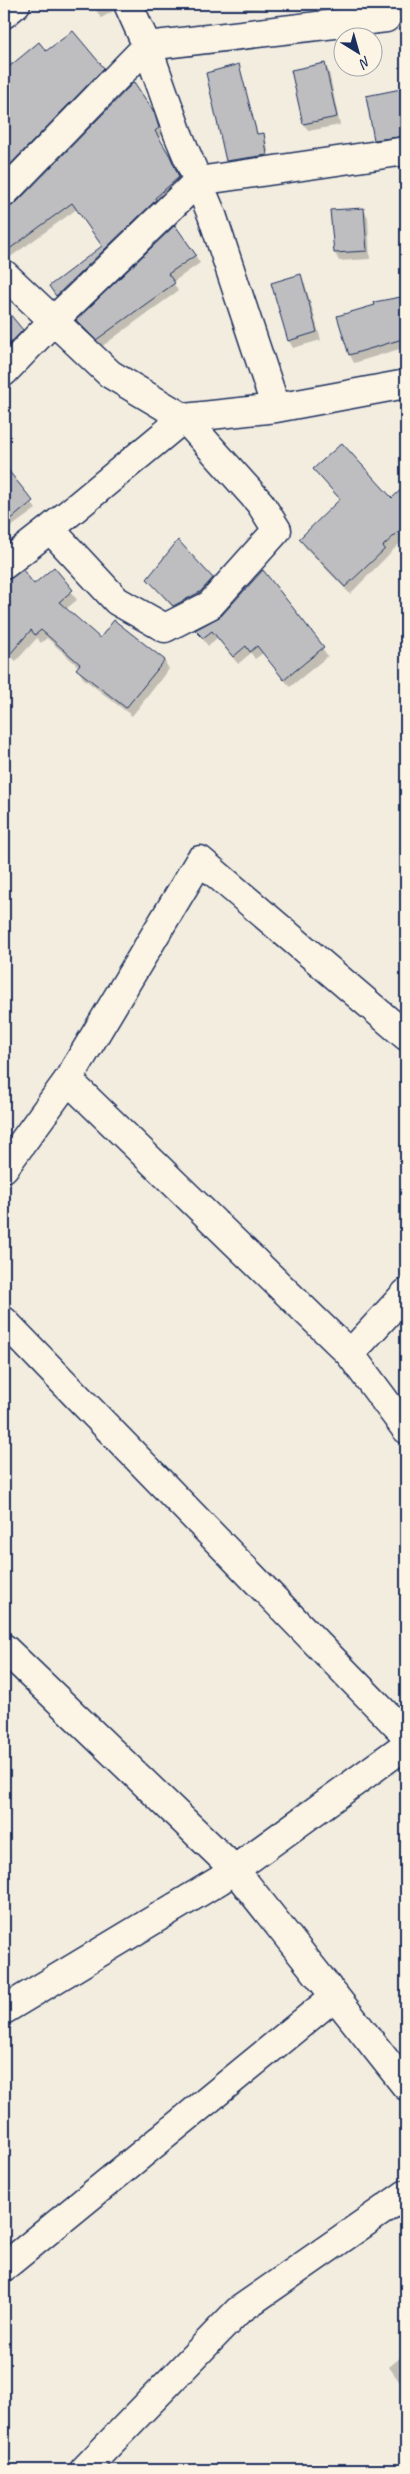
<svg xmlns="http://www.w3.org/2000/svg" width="410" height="2474" font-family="Caveat,sans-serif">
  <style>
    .shadow { fill: #0003 }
    .building { fill: #bebec0; stroke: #1b2f5e }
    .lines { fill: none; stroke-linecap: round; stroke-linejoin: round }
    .street-casing { stroke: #1b2f5e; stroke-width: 31 }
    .street { stroke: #fcf5e5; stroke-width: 28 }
  </style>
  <rect width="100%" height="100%" fill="#f3ede0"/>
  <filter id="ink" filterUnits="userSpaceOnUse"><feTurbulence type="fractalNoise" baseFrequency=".02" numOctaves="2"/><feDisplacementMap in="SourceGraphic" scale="10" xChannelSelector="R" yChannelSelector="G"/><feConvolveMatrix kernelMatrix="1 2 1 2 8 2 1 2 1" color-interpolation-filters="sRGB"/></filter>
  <g filter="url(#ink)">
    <path class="shadow" d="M92,4H120L117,9L101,18Z
      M242,4H283L284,6L246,11Z
      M402,4H406V40V39Z
      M4,52L13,65L46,52L103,68L107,75L4,182Z
      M324,64L329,72L340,125L308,131L304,124Z
      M238,66L258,135L263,134L266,140L270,161L231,167L228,161Z
      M406,89V144L380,147L376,139L367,97Z
      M153,112L162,135L158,139L174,165L182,185L61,302L55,294L103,246L77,209L9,258L4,251V209H9Z
      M363,209L368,217L370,259L339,261L335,253L332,211Z
      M195,255L200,263L173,282L178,291L101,347L82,329L78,321Z
      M300,276L305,284L321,340L293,348L289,341Z
      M406,297V347L354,363L350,355L376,306L375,303Z
      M4,319L23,343L4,362Z
      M5,468L36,509L4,532V469Z
      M315,469L392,499L400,492L406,500V537L350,594L305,547L300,539L340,500Z
      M54,569L77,600L66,609L101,640L164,660L169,669L132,716L83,678L78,669L79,667L47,638L41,643L37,638L16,661L4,650V583L34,585Z
      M263,572L328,656L290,687L263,653L255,659L251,653L238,664L217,638L208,646L197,631L222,617Z
      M149,579H212L217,586L178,614Z
      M406,2353V2391L389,2367Z"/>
    <path class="building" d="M73,31L104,68L4,171V71L39,42L46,51Z
      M325,63L337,117L303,124L291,70Z
      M239,64L257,134L264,133L267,155L226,161L206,73Z
      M134,82L154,112L159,128L155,131L170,156L179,177L155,198L156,200L56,296L49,286L102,246L72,203L4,253V208L15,204Z
      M406,88V136L374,140L366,96Z
      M364,208L367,251L334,253L330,210Z
      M175,225L196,255L168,274L175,283L96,340L76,320Z
      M301,274L317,332L288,341L271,283Z
      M406,296V338L349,355L337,316L375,305L374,302Z
      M4,307L23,330L4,350Z
      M342,443L392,498L406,485V525L383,546L385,549L345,587L299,539L340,499L313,469Z
      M4,465L33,501L4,525Z
      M178,540L213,578L200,592L173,606L147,579Z
      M54,567L73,590L59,602L100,638L114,620L165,660L126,708L76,669L80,664L41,630L35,635L31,630L4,661V581L23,570L34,584Z
      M263,570L324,647L284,680L257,646L250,652L246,646L233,657L212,631L203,638L195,630L221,616Z"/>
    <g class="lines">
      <g class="street-casing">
        <path id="street" d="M128,4L147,46L178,134L212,215L276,408
          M4,14L16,4
          M4,193L147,46L386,18L384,4
          M4,274L110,374L184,418L276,408L406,384
          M4,372L53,321L198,181L406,151
          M4,565L50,529L184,418L260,503L277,530L210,605L165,628L117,601L50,529
          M68,1080L350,1354L406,1429
          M4,1168L68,1080L200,860L406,1036
          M4,1321L406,1735
          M350,1354L406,1293
          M4,1648L234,1869L406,2086
          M4,2010L220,1880L406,1745
          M4,2267L335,1996
          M84,2470L238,2311L406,2194"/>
      </g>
      <use href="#street" class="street"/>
    </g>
  </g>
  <rect width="410" height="2474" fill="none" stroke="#fcf5e5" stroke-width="20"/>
  <rect x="10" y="10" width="390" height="2454" fill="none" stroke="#1b2f5e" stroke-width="2" filter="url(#ink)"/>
  <g transform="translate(358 52) rotate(143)"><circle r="24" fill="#fcf5e5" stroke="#a2a6af"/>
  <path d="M0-4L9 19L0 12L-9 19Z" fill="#1b2f5e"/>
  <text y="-8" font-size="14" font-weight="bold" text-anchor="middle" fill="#1b2f5e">N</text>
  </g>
</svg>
